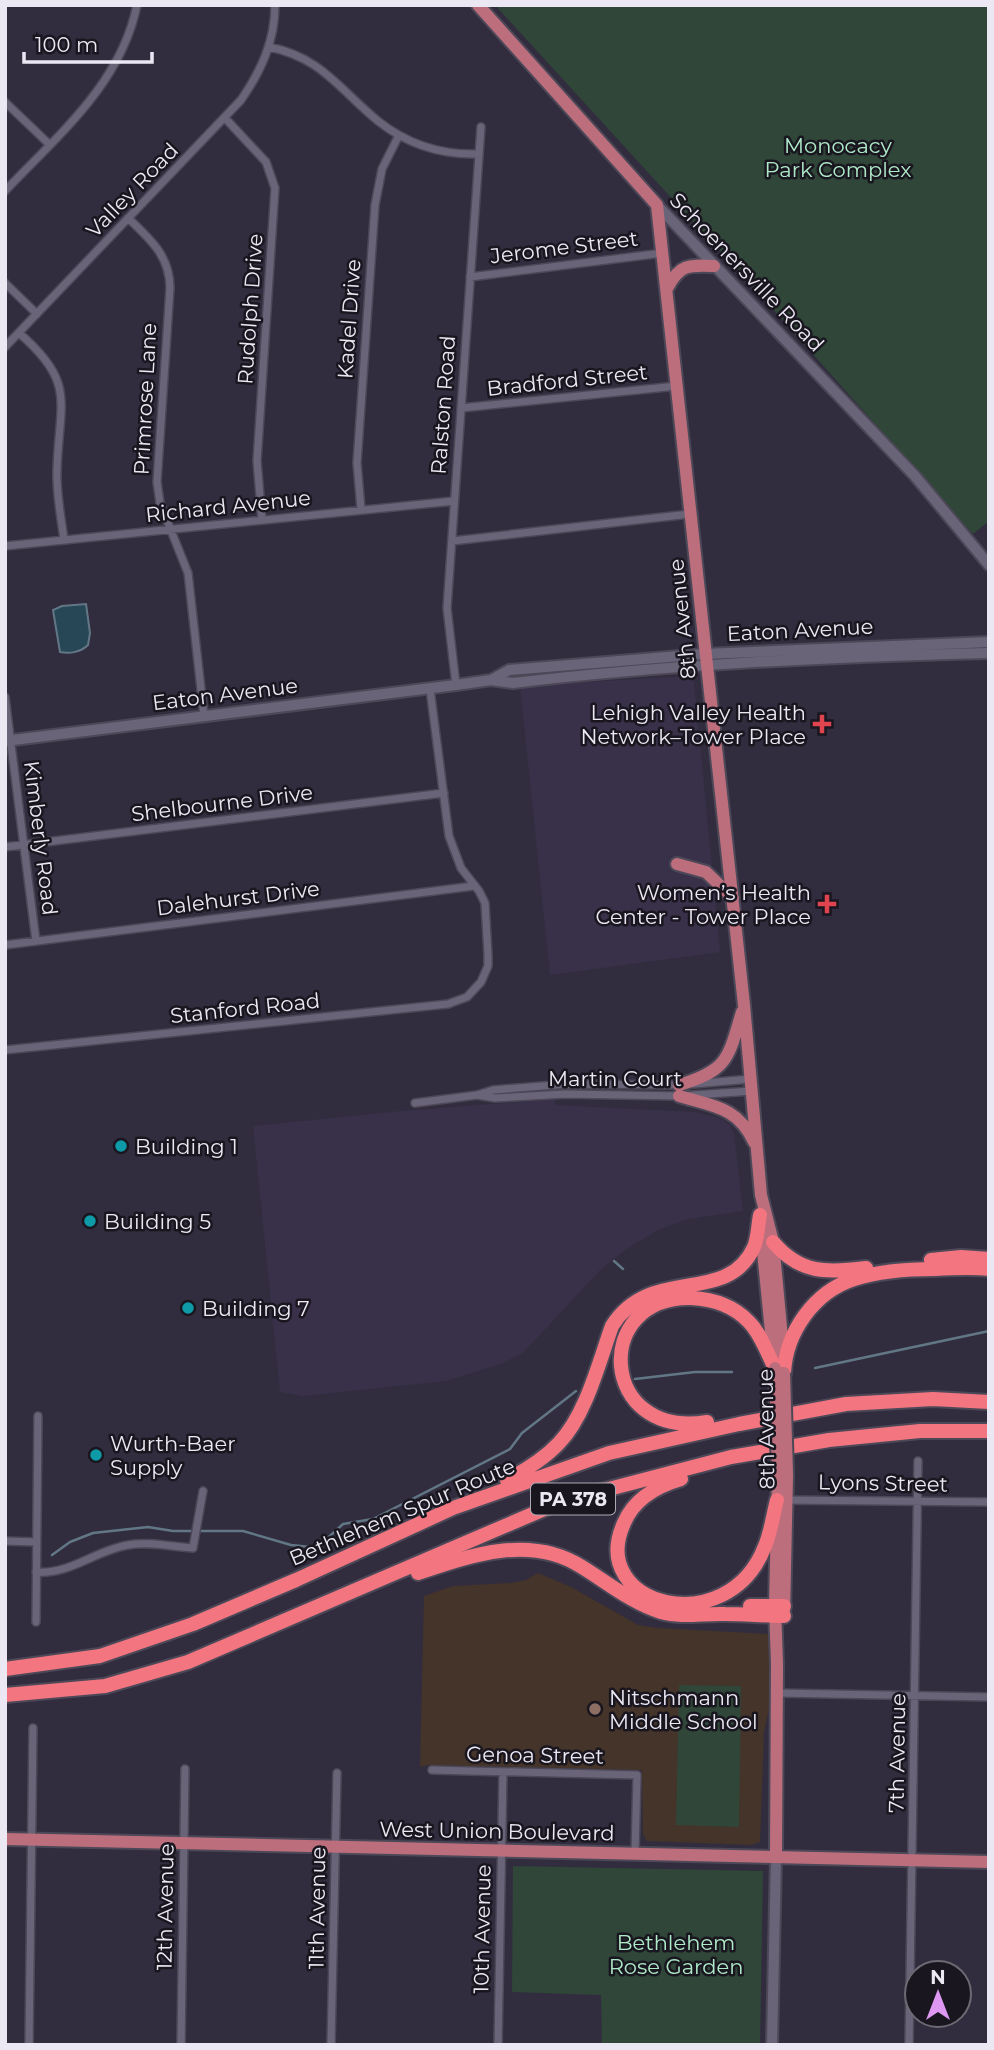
<svg xmlns="http://www.w3.org/2000/svg" width="994" height="2050" font-family="Montserrat,sans-serif">
  <style>
    .built { fill: #393149 }
    .education { fill: #443429 }
    .green { fill: #2f4639 }
    .water { fill: #274757; stroke: #627786; stroke-width: 2 }
    .lines { fill: none; stroke-linecap: round; stroke-linejoin: round }
    .stream { stroke: #627786; stroke-width: 2.5 }
    .street-casing { stroke: #4c4857; stroke-width: 10 }
    .secondary-casing { stroke: #4c4857; stroke-width: 14 }
    .primary-casing { stroke: #4c4857; stroke-width: 16 }
    .highway-casing { stroke: #4c4857; stroke-width: 18 }
    .street { stroke: #6a6479; stroke-width: 7 }
    .secondary { stroke: #6a6479; stroke-width: 10 }
    .primary { stroke: #bc6e7d; stroke-width: 12 }
    .highway { stroke: #f37580; stroke-width: 14 }
    .primary-bridge-casing { stroke: #4c4857; stroke-width: 16; stroke-linecap: butt }
    .primary-bridge { stroke: #bc6e7d; stroke-width: 12 }
    .health-dot { fill: #e0444e; stroke: #19161f; stroke-width: 2.5 }
    .culture-dot { fill: #0f9aa8; stroke: #19161f; stroke-width: 2.5 }
    .education-dot { fill: #8d6e63; stroke: #19161f; stroke-width: 2.5 }
    .labels { text-anchor: middle; dominant-baseline: central; stroke-width: 5; stroke-linejoin: round; paint-order: stroke }
    .shield { fill: #19161f; stroke: #aca9b4; stroke-width: 2 }
    .shield-label { font-size: 19px; font-weight: bold; fill: #ebe8f4 }
    .park-label { font-size: 21px; fill: #aeeac8; stroke: #19161f }
    .street-label { font-size: 21px; fill: #ebe8f4; stroke: #19161f }
    .poi-label { font-size: 21px; fill: #ebe8f4; stroke: #19161f; text-anchor: start }
  </style>
  <rect width="100%" height="100%" fill="#322d3e"/>
  <path class="built" d="M687,676L694,682L720,952L550,975L520,686Z
    M555,1099V1105L694,1112L720,1118L730,1125L734,1134L743,1211L688,1219L658,1230L625,1250L601,1269L523,1353L503,1363L446,1381L303,1396L280,1392L253,1126L401,1111Z"/>
  <path class="education" d="M538,1573L571,1587L638,1625L657,1628L770,1634V1703L764,1732L760,1842L751,1845L647,1841L643,1834L642,1770L428,1765L420,1767L424,1596L453,1586L511,1583L526,1580Z"/>
  <path class="green" d="M495,5H989V521L973,534L761,296Z
    M679,1685L741,1686L739,1827L676,1825Z
    M513,1866L763,1871L760,2045H602L601,1995L512,1992Z"/>
  <path class="water" d="M86,604L90,633L88,645C81,652 70,654 60,652L53,610L62,606Z"/>
  <g class="lines">
    <path class="stream" d="M614,1261L623,1269
      M815,1368L989,1331
      M635,1379L695,1372H732
      M52,1555L70,1542L93,1533L148,1527L173,1531H243L291,1545L310,1547L320,1545L343,1524L373,1519L510,1449L522,1433L576,1391"/>
    <g class="street-casing">
      <path id="street" d="M269,47C321,57 340,90 378,121C407,144 442,155 478,154
        M5,102L49,144
        M225,118L266,162L275,188L257,461L262,520
        M5,191C58,135 121,84 137,5
        M128,218C150,239 170,256 170,288L157,482L160,503L188,573L204,716
        M470,277L663,253
        M5,283L37,314
        M19,333C77,383 59,402 57,470C56,493 61,517 64,540
        M5,347L241,100C261,71 275,41 275,5
        M461,408L677,386
        M361,509L357,463L375,205L382,169L399,135
        M452,541L690,514
        M5,546L454,501
        M456,685L447,608L481,127
        M5,697L36,941
        M5,847L444,793
        M5,945L474,886
        M5,1050L448,1004L467,997L481,982L488,966V955L485,903L479,891L461,868L449,836L430,689
        M693,1084L751,1079
        M477,1095L495,1098L565,1094L679,1096L752,1091
        M415,1103L477,1095L493,1090L567,1084L681,1085
        M783,1500L989,1502
        M5,1541L36,1542
        M36,1572C70,1575 96,1550 128,1545C149,1541 173,1547 193,1548L203,1491
        M36,1622L38,1416
        M777,1693L989,1697
        M432,1770L637,1775L635,1853
        M29,2045L33,1728
        M181,2045L185,1769
        M331,2045L337,1773
        M498,2045L503,1772
        M909,2045L918,1461"/>
    </g>
    <g class="secondary-casing">
      <path id="secondary" d="M657,205L915,476L989,565
        M491,680L513,683C671,664 830,657 989,653
        M5,741L456,685L491,680L509,670L705,654L989,642
        M772,2045L776,1857"/>
    </g>
    <g class="primary-casing">
      <path id="primary" d="M478,5L657,205L744,1005L761,1195L773,1242L784,1359
        M668,287C680,264 689,265 714,266
        M677,864L706,872L733,898
        M679,1085C728,1070 728,1059 742,1012
        M679,1096C713,1106 738,1107 754,1142
        M761,1231L774,1362
        M784,1615L787,1475
        M5,1839L989,1862
        M776,1857L777,1664L775,1606L778,1475"/>
    </g>
    <g class="highway-casing">
      <path id="highway" d="M773,1242C800,1274 827,1273 866,1268
        M931,1260L961,1257L989,1259
        M784,1373C786,1332 814,1292 854,1279C879,1271 908,1269 935,1269C953,1268 971,1267 989,1269
        M707,1422C599,1440 591,1296 691,1298C713,1299 734,1306 749,1322C761,1334 767,1353 775,1368
        M681,1479C657,1486 634,1499 624,1523C586,1606 728,1643 765,1546C771,1532 773,1515 777,1500
        M507,1480C526,1470 544,1459 559,1443C586,1415 599,1362 612,1326C651,1264 727,1307 754,1247C758,1238 758,1225 760,1215
        M418,1573C471,1555 531,1534 582,1567C608,1583 632,1603 661,1612C682,1618 704,1613 725,1614C745,1614 764,1616 784,1616
        M750,1606H784
        M5,1669L100,1656L193,1624L296,1580L453,1508L609,1453L739,1424L846,1404L933,1399L989,1402
        M5,1695L105,1686L188,1662L563,1501L731,1457L829,1440L920,1431H989"/>
    </g>
    <use href="#street" class="street"/>
    <use href="#secondary" class="secondary"/>
    <use href="#primary" class="primary"/>
    <use href="#highway" class="highway"/>
    <g class="primary-bridge-casing">
      <path id="primary-bridge" d="M775,1368L778,1475
        M784,1373L787,1475"/>
    </g>
    <use href="#primary-bridge" class="primary-bridge"/>
  </g>
  <g class="health-dot">
    <path d="M818.5 713.5h7v7h7v7h-7v7h-7v-7h-7v-7h7z"/>
    <path d="M823.5 893.5h7v7h7v7h-7v7h-7v-7h-7v-7h7z"/>
  </g>
  <g class="culture-dot">
    <circle cx="121" cy="1146" r="7"/>
    <circle cx="90" cy="1221" r="7"/>
    <circle cx="188" cy="1308" r="7"/>
    <circle cx="96" cy="1455" r="7"/>
  </g>
  <circle class="education-dot" cx="595" cy="1709" r="7"/>
  <g class="labels">
    <rect class="shield" x="531" y="1483.5" width="84" height="31" rx="5"/>
    <g class="shield-label">
      <text x="573" y="1499">PA 378</text>
    </g>
    <g class="park-label">
      <text x="838" y="145">Monocacy<tspan x="838" dy="24">Park Complex</tspan></text>
      <text x="676" y="1942">Bethlehem<tspan x="676" dy="24">Rose Garden</tspan></text>
    </g>
    <g class="street-label">
      <text transform="translate(132 190) rotate(-46)">Valley Road</text>
      <text transform="translate(564 247) rotate(-7)">Jerome Street</text>
      <text transform="translate(747 272) rotate(46)">Schoenersville Road</text>
      <text transform="translate(250 309) rotate(-86)">Rudolph Drive</text>
      <text transform="translate(349 319) rotate(-86)">Kadel Drive</text>
      <text transform="translate(567 380) rotate(-6)">Bradford Street</text>
      <text transform="translate(145 399) rotate(-87)">Primrose Lane</text>
      <text transform="translate(443 405) rotate(-86)">Ralston Road</text>
      <text transform="translate(228 506) rotate(-6)">Richard Avenue</text>
      <text transform="translate(682 619) rotate(-96)">8th Avenue</text>
      <text transform="translate(800 630) rotate(-3)">Eaton Avenue</text>
      <text transform="translate(225 694) rotate(-7)">Eaton Avenue</text>
      <text transform="translate(222 803) rotate(-7)">Shelbourne Drive</text>
      <text transform="translate(41 838) rotate(83)">Kimberly Road</text>
      <text transform="translate(238 898) rotate(-7)">Dalehurst Drive</text>
      <text transform="translate(245 1008) rotate(-6)">Stanford Road</text>
      <text x="615" y="1078">Martin Court</text>
      <text transform="translate(766 1429) rotate(-91)">8th Avenue</text>
      <text transform="translate(883 1483) rotate(1)">Lyons Street</text>
      <text transform="translate(402 1512) rotate(-23)">Bethlehem Spur Route</text>
      <text transform="translate(897 1753) rotate(-89)">7th Avenue</text>
      <text transform="translate(535 1755) rotate(1)">Genoa Street</text>
      <text transform="translate(497 1831) rotate(1)">West Union Boulevard</text>
      <text transform="translate(165 1907) rotate(-89)">12th Avenue</text>
      <text transform="translate(317 1908) rotate(-89)">11th Avenue</text>
      <text transform="translate(482 1929) rotate(-89)">10th Avenue</text>
    </g>
    <g class="poi-label">
      <text x="806" y="712" text-anchor="end">Lehigh Valley Health<tspan x="806" dy="24">Network–Tower Place</tspan></text>
      <text x="811" y="892" text-anchor="end">Women’s Health<tspan x="811" dy="24">Center - Tower Place</tspan></text>
      <text x="135" y="1146">Building 1</text>
      <text x="104" y="1221">Building 5</text>
      <text x="202" y="1308">Building 7</text>
      <text x="110" y="1443">Wurth-Baer<tspan x="110" dy="24">Supply</tspan></text>
      <text x="609" y="1697">Nitschmann<tspan x="609" dy="24">Middle School</tspan></text>
    </g>
  </g>
  <rect width="994" height="2050" fill="none" stroke="#ebe8f4" stroke-width="14"/>
  <g transform="translate(938 1994)"><circle r="33" fill="#19161f" stroke="#6d6a74" stroke-width="2"/>
  <path d="M0-5L12 26L0 18L-12 26Z" fill="#de98f2"/>
  <text y="-10" font-size="19" font-weight="bold" text-anchor="middle" fill="#ebe8f4">N</text>
  </g>
  <path d="M24 52v10h128v-10" fill="none" stroke="#ebe8f4" stroke-width="3.5"/>
  <text x="35" y="52" font-size="21" fill="#ebe8f4" stroke="#19161f" stroke-width="5" paint-order="stroke">100 m</text>
</svg>
